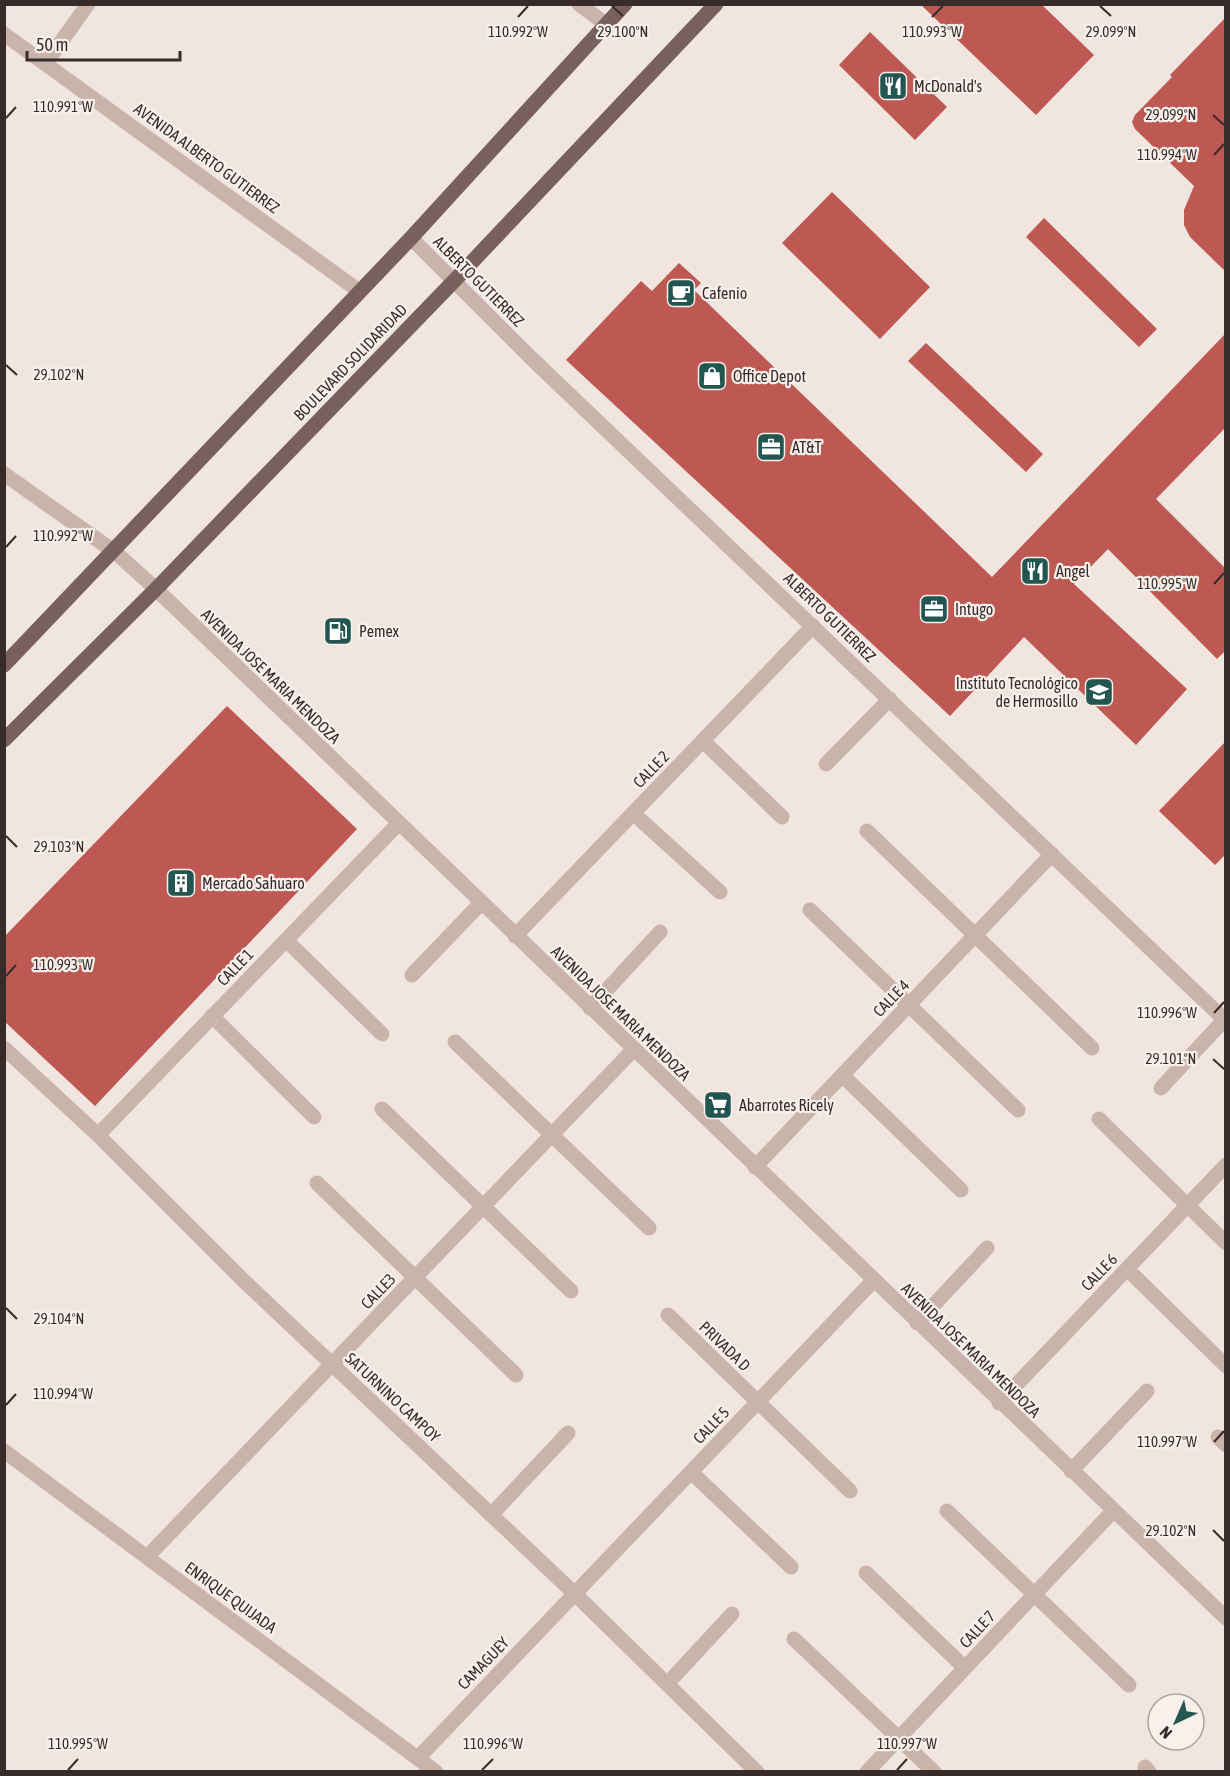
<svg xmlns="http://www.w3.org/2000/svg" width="1230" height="1776" font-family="'Asap Condensed',sans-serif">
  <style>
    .building { fill: #bd5852 }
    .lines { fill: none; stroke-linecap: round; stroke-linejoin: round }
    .minor { stroke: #c9b4ac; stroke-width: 15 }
    .tertiary { stroke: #c9b4ac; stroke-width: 15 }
    .primary { stroke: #78615d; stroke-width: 15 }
    .ticks { fill: none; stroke: #372c2a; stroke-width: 2 }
    .labels { text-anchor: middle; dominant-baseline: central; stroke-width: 4.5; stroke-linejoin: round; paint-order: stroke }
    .poi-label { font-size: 16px; fill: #372c2a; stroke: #f9f0ec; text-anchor: start }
    .street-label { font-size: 16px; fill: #372c2a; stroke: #f9f0ec }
    .ticks-label { font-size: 15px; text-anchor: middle; fill: #372c2a; stroke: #f9f0ec; stroke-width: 4.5; stroke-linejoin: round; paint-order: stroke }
  </style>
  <rect width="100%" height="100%" fill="#f1e5df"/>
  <path class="building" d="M920,4H1041L1094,55L1036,115Z
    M1226,17V272L1190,237L1184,225V210L1194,186L1135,129L1132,122L1135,115L1172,77L1170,75Z
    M870,32L947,107L915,140L839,65Z
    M832,192L930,287L880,339L782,243Z
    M1044,218L1157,329L1139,347L1026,237Z
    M679,263L701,283L694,290L992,577L1226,333V427L1156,499L1226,569V650L1217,659L1108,549L1074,584L1187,689L1136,745L1024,637L950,716L566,360L641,281L652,291Z
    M926,343L1043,454L1026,472L908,361Z
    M227,706L357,829L95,1106L4,1021V937Z
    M1226,741V854L1215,865L1159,811Z"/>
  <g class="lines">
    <path class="minor" d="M579,4L607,25
      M4,34L359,291
      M46,63L88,4
      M411,238L530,357L1226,1021
      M703,741L782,817
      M826,764L890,699
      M633,813L720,892
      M867,831L1092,1048
      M810,910L1018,1110
      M515,936L813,626
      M286,940L382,1034
      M412,975L481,903
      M590,1008L660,932
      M212,1016L314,1117
      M455,1042L649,1228
      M4,1048L98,1135L245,1282L575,1594L757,1772
      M842,1075L961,1190
      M1161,1088L1224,1020
      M382,1109L571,1291
      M1099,1119L1226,1243
      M98,1135L398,824
      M755,1167L1052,854
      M317,1183L516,1375
      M1127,1269L1226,1366
      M668,1315L850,1491
      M917,1323L987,1248
      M999,1403L1226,1165
      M1218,1437L1226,1445
      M4,1451L436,1772
      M1071,1471L1147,1391
      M691,1472L791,1567
      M947,1511L1129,1685
      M491,1515L568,1433
      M147,1557L634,1049
      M866,1573L965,1668
      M794,1639L934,1772
      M667,1684L732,1614
      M418,1758L873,1281
      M1145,1767L1149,1772
      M867,1772L1113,1511"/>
    <path class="tertiary" d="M4,474L115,552L156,589L1226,1618"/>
    <path class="primary" d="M4,665L411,238L625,4
      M4,740L156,589L453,282L716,4"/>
  </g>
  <path class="ticks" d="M612,6L623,16M1100,6L1111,16M518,17L528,6M932,17L943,6M1213,115L1224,125M6,118L16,107M1214,155L1224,144M6,365L17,375M6,547L16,536M1214,584L1224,573M6,836L17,847M6,976L16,965M1214,1013L1224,1002M1213,1059L1224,1069M6,1308L17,1319M6,1405L16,1394M1214,1442L1224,1431M1213,1530L1224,1541M68,1770L78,1759M482,1770L493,1759M897,1770L907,1759"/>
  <defs>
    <g id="restaurant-square" transform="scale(1.5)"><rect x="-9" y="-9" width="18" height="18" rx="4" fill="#235650" stroke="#f9f0ec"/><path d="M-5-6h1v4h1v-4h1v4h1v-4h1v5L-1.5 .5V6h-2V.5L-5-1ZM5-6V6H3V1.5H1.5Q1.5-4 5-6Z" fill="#fff"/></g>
    <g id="cafe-square" transform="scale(1.5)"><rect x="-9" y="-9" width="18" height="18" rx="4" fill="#235650" stroke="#f9f0ec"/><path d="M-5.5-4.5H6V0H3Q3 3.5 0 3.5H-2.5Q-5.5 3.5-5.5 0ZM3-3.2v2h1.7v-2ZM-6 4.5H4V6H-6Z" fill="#fff"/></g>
    <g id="shop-square" transform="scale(1.5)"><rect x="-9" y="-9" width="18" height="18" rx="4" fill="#235650" stroke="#f9f0ec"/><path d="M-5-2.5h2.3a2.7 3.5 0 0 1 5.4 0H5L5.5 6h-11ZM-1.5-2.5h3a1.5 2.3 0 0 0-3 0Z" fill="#fff"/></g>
    <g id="office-square" transform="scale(1.5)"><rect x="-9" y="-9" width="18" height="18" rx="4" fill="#235650" stroke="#f9f0ec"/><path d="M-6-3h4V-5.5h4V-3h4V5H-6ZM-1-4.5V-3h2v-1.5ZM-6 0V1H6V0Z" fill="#fff"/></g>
    <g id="fuel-square" transform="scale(1.5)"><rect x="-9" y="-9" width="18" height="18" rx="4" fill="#235650" stroke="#f9f0ec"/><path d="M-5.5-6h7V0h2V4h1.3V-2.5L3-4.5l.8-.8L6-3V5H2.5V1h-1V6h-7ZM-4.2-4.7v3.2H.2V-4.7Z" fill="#fff"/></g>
    <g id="university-square" transform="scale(1.5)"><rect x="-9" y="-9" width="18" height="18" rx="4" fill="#235650" stroke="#f9f0ec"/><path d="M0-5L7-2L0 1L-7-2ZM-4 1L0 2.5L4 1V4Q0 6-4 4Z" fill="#fff"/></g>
    <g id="building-square" transform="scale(1.5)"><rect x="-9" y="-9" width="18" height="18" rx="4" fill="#235650" stroke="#f9f0ec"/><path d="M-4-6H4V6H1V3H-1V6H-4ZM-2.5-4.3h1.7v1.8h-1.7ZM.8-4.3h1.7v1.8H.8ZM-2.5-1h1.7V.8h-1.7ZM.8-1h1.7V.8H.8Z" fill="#fff"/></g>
    <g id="supermarket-square" transform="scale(1.5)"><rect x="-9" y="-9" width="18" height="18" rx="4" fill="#235650" stroke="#f9f0ec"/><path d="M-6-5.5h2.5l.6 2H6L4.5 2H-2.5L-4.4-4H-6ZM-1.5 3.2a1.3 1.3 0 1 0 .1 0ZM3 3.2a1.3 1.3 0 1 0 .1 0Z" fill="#fff"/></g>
  </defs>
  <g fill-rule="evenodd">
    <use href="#restaurant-square" x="893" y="86"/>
    <use href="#cafe-square" x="681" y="293"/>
    <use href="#shop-square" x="712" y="376"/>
    <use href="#office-square" x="771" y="447"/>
    <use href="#restaurant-square" x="1035" y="571"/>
    <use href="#office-square" x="934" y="609"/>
    <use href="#fuel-square" x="338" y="631"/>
    <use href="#university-square" x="1099" y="692"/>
    <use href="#building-square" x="181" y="883"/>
    <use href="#supermarket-square" x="718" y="1105"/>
  </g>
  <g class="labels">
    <g class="poi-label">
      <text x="914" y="86">McDonald's</text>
      <text x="702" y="293">Cafenio</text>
      <text x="733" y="376">Office Depot</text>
      <text x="792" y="447">AT&amp;T</text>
      <text x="1056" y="571">Angel</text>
      <text x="955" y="609">Intugo</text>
      <text x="359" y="631">Pemex</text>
      <text x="1078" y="683" text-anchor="end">Instituto Tecnológico<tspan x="1078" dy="18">de Hermosillo</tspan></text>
      <text x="202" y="883">Mercado Sahuaro</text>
      <text x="739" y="1105">Abarrotes Ricely</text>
    </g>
    <g class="street-label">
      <text transform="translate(207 158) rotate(36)">AVENIDA ALBERTO GUTIERREZ</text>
      <text transform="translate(479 281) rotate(45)">ALBERTO GUTIERREZ</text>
      <text transform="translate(350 362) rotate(-46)">BOULEVARD SOLIDARIDAD</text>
      <text transform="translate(830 617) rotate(44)">ALBERTO GUTIERREZ</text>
      <text transform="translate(271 676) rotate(44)">AVENIDA JOSE MARIA MENDOZA</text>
      <text transform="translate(651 769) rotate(-46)">CALLE 2</text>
      <text transform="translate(235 967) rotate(-46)">CALLE 1</text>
      <text transform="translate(891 998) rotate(-46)">CALLE 4</text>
      <text transform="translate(621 1013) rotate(44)">AVENIDA JOSE MARIA MENDOZA</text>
      <text transform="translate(1099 1272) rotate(-46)">CALLE 6</text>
      <text transform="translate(378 1291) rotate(-46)">CALLE3</text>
      <text transform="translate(725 1346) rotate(44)">PRIVADA D</text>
      <text transform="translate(971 1350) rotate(44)">AVENIDA JOSE MARIA MENDOZA</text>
      <text transform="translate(393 1397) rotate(43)">SATURNINO CAMPOY</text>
      <text transform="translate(711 1425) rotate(-46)">CALLE 5</text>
      <text transform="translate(231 1597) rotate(36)">ENRIQUE QUIJADA</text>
      <text transform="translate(977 1629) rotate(-47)">CALLE 7</text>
      <text transform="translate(483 1663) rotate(-46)">CAMAGUEY</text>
    </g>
  </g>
  <g class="ticks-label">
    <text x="623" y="37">29.100°N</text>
    <text x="1111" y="37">29.099°N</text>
    <text x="518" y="37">110.992°W</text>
    <text x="932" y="37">110.993°W</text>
    <text x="63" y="112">110.991°W</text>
    <text x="1171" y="120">29.099°N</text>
    <text x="1167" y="160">110.994°W</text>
    <text x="59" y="380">29.102°N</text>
    <text x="63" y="541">110.992°W</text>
    <text x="1167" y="589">110.995°W</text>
    <text x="59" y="852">29.103°N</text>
    <text x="63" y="970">110.993°W</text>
    <text x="1167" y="1018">110.996°W</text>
    <text x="1171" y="1064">29.101°N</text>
    <text x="59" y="1324">29.104°N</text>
    <text x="63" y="1399">110.994°W</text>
    <text x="1167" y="1447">110.997°W</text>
    <text x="1171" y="1536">29.102°N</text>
    <text x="78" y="1749">110.995°W</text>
    <text x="493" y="1749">110.996°W</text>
    <text x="907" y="1749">110.997°W</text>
  </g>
  <rect width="1230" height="1776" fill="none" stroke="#372c2a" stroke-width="12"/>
  <g transform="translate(1176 1722) rotate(224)"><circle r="28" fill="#f9f0ec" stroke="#aba29e" stroke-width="1.5"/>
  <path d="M0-4.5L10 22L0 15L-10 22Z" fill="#235650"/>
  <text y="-9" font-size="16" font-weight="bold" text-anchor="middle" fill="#372c2a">N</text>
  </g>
  <path d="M27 51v9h153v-9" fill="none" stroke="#372c2a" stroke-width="3"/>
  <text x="36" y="51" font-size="18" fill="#372c2a" stroke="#f9f0ec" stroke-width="4.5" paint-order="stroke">50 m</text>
</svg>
